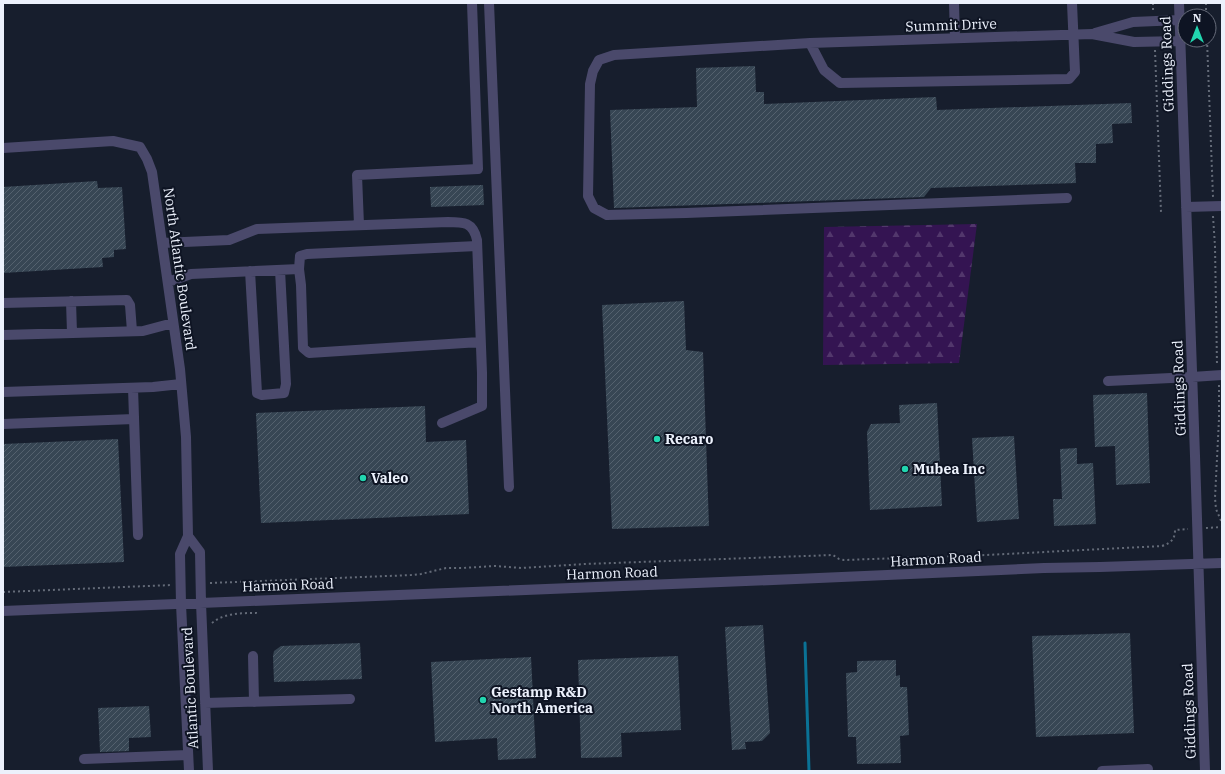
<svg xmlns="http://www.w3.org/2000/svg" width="1225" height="774" font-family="'IBM Plex Serif',serif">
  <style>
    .forest { fill: url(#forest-firs) }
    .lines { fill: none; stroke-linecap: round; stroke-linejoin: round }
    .stream { stroke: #0a7296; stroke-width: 3 }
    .building { fill: url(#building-hatch) }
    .path { stroke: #646b78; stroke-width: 2; stroke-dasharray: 2 3; stroke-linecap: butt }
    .minor { stroke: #4a496b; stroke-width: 10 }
    .poi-dot { fill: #22d5af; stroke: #0e1423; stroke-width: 1.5 }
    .labels { text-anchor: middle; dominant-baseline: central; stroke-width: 4; stroke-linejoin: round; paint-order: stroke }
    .street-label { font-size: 14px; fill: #ecf1fc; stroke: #0e1423 }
    .poi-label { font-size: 14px; font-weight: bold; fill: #ecf1fc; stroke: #0e1423; text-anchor: start }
  </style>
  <defs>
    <pattern id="forest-firs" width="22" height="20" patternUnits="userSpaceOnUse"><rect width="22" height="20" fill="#341452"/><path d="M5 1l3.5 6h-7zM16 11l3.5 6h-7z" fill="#52376c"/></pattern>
    <pattern id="building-hatch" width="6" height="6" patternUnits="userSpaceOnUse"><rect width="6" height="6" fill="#374654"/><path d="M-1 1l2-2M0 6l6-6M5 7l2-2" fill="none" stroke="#54616e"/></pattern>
  </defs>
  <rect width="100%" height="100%" fill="#171e2d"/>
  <path class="forest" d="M977,224L959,363L823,365L824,227Z"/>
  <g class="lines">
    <path class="stream" d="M805,643L809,771"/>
  </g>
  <path class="building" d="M755,66L756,92H764V104L936,97L937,110L1131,103L1132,123L1112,124L1113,143L1096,144V163H1075L1076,183L931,188L924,197L614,208L610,110L697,107L696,68Z
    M97,181L98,188L122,187L126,249L114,250V257L102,258L103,267L3,273V187Z
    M483,185L484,205L431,207L430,187Z
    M684,301L686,350L703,352L709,526L612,529L602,305Z
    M1147,393L1150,483L1116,485L1115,446L1095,447L1093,395Z
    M937,403L942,506L870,510L867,432L871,424L900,423L899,405Z
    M425,406L426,442L466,440L469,514L261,523L256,413Z
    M1014,436L1019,519L977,522L972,438Z
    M118,439L124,562L3,567V444Z
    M1077,448V464L1093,463L1096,524L1054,526L1053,499H1062L1060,449Z
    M763,625L770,733L762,741L745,742L746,749L732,750L725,627Z
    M1130,633L1134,733L1036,737L1032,636Z
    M360,643L362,679L274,682L273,656L274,651L281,646Z
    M678,656L681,730L621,733L622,757L581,758L578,660Z
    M531,657L536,758L498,760L497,738L435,742L431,662Z
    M896,660V676L900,675V687H907L909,735L900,736L901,763L857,764L856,737H848L846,673L857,672V661Z
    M149,706L151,737L129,738V751L100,752L98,708Z"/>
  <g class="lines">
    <path class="path" d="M1153,3V12
      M1206,3V16
      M1207,40L1213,197
      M1155,50L1161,212
      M1213,216L1215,246L1217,365
      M1219,385V419L1215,498L1216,509L1222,523
      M1206,528L1222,527
      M255,581V591
      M210,583L413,575L421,574L446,568H462L495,566L521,568L585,564L833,555L839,559L844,560L986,555L1162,546C1171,543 1175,539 1175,530L1188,529
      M3,592L172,585
      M212,623C224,613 241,613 256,613V611"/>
    <path class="minor" d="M489,3L509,487
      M954,3L955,38
      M1179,3L1195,456L1205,771
      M1095,33L1133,22L1180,20
      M810,43L824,70L840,83L1069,79L1075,72L1072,3
      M3,148L113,141L140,147L147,159L152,172L180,369L186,437L188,536L180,554L181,604L189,771
      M1067,198L686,213L607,215L594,208L588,196L590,84L593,71L599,60L614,55L810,43L1092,34L1134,42L1180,41
      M1186,207L1222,206
      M359,225L357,175L478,169L472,3
      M162,243L229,240L257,229L448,222C464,222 473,222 477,240L482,373V406L442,423
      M299,269L301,285L303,348L309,353L480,342
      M250,271L257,393L262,395L284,393L286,384L280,270
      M168,282L191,274L299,269L300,256L307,254L477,246
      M71,301L72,333
      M3,303L127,300L130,305L132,331
      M3,335L143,331L173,323
      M1108,381L1192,377L1222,375
      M133,388L138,535
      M3,392L153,387L181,384
      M3,424L134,419
      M188,536L200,552L201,603L208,771
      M3,611L796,579L1044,568L1100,567L1222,563
      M253,656L254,702
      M205,703L350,699
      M187,731L206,730
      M84,759L188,755
      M1102,771L1148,769"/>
  </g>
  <g class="poi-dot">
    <circle cx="657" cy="439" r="4"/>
    <circle cx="905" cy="469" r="4"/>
    <circle cx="363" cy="478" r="4"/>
    <circle cx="483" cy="700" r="4"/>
  </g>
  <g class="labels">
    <g class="street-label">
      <text transform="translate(951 25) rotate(-2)">Summit Drive</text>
      <text transform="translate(1167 64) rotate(-92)">Giddings Road</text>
      <text transform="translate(180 269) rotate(82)">North Atlantic Boulevard</text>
      <text transform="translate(1179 388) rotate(-92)">Giddings Road</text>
      <text transform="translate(936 559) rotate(-3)">Harmon Road</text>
      <text transform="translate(612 573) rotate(-2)">Harmon Road</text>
      <text transform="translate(288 585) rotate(-2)">Harmon Road</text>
      <text transform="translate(190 688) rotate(-93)">Atlantic Boulevard</text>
      <text transform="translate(1189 711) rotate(-92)">Giddings Road</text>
    </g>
    <g class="poi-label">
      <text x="665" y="439">Recaro</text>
      <text x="913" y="469">Mubea Inc</text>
      <text x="371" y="478">Valeo</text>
      <text x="491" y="692">Gestamp R&amp;D<tspan x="491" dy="16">North America</tspan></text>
    </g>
  </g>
  <rect width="1225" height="774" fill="none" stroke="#ecf1fc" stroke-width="8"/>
  <g transform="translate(1197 28)"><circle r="19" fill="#0e1423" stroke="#676c7a"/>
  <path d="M0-3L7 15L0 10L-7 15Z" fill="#22d5af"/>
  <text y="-6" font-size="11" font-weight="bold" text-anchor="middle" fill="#ecf1fc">N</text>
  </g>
</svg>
